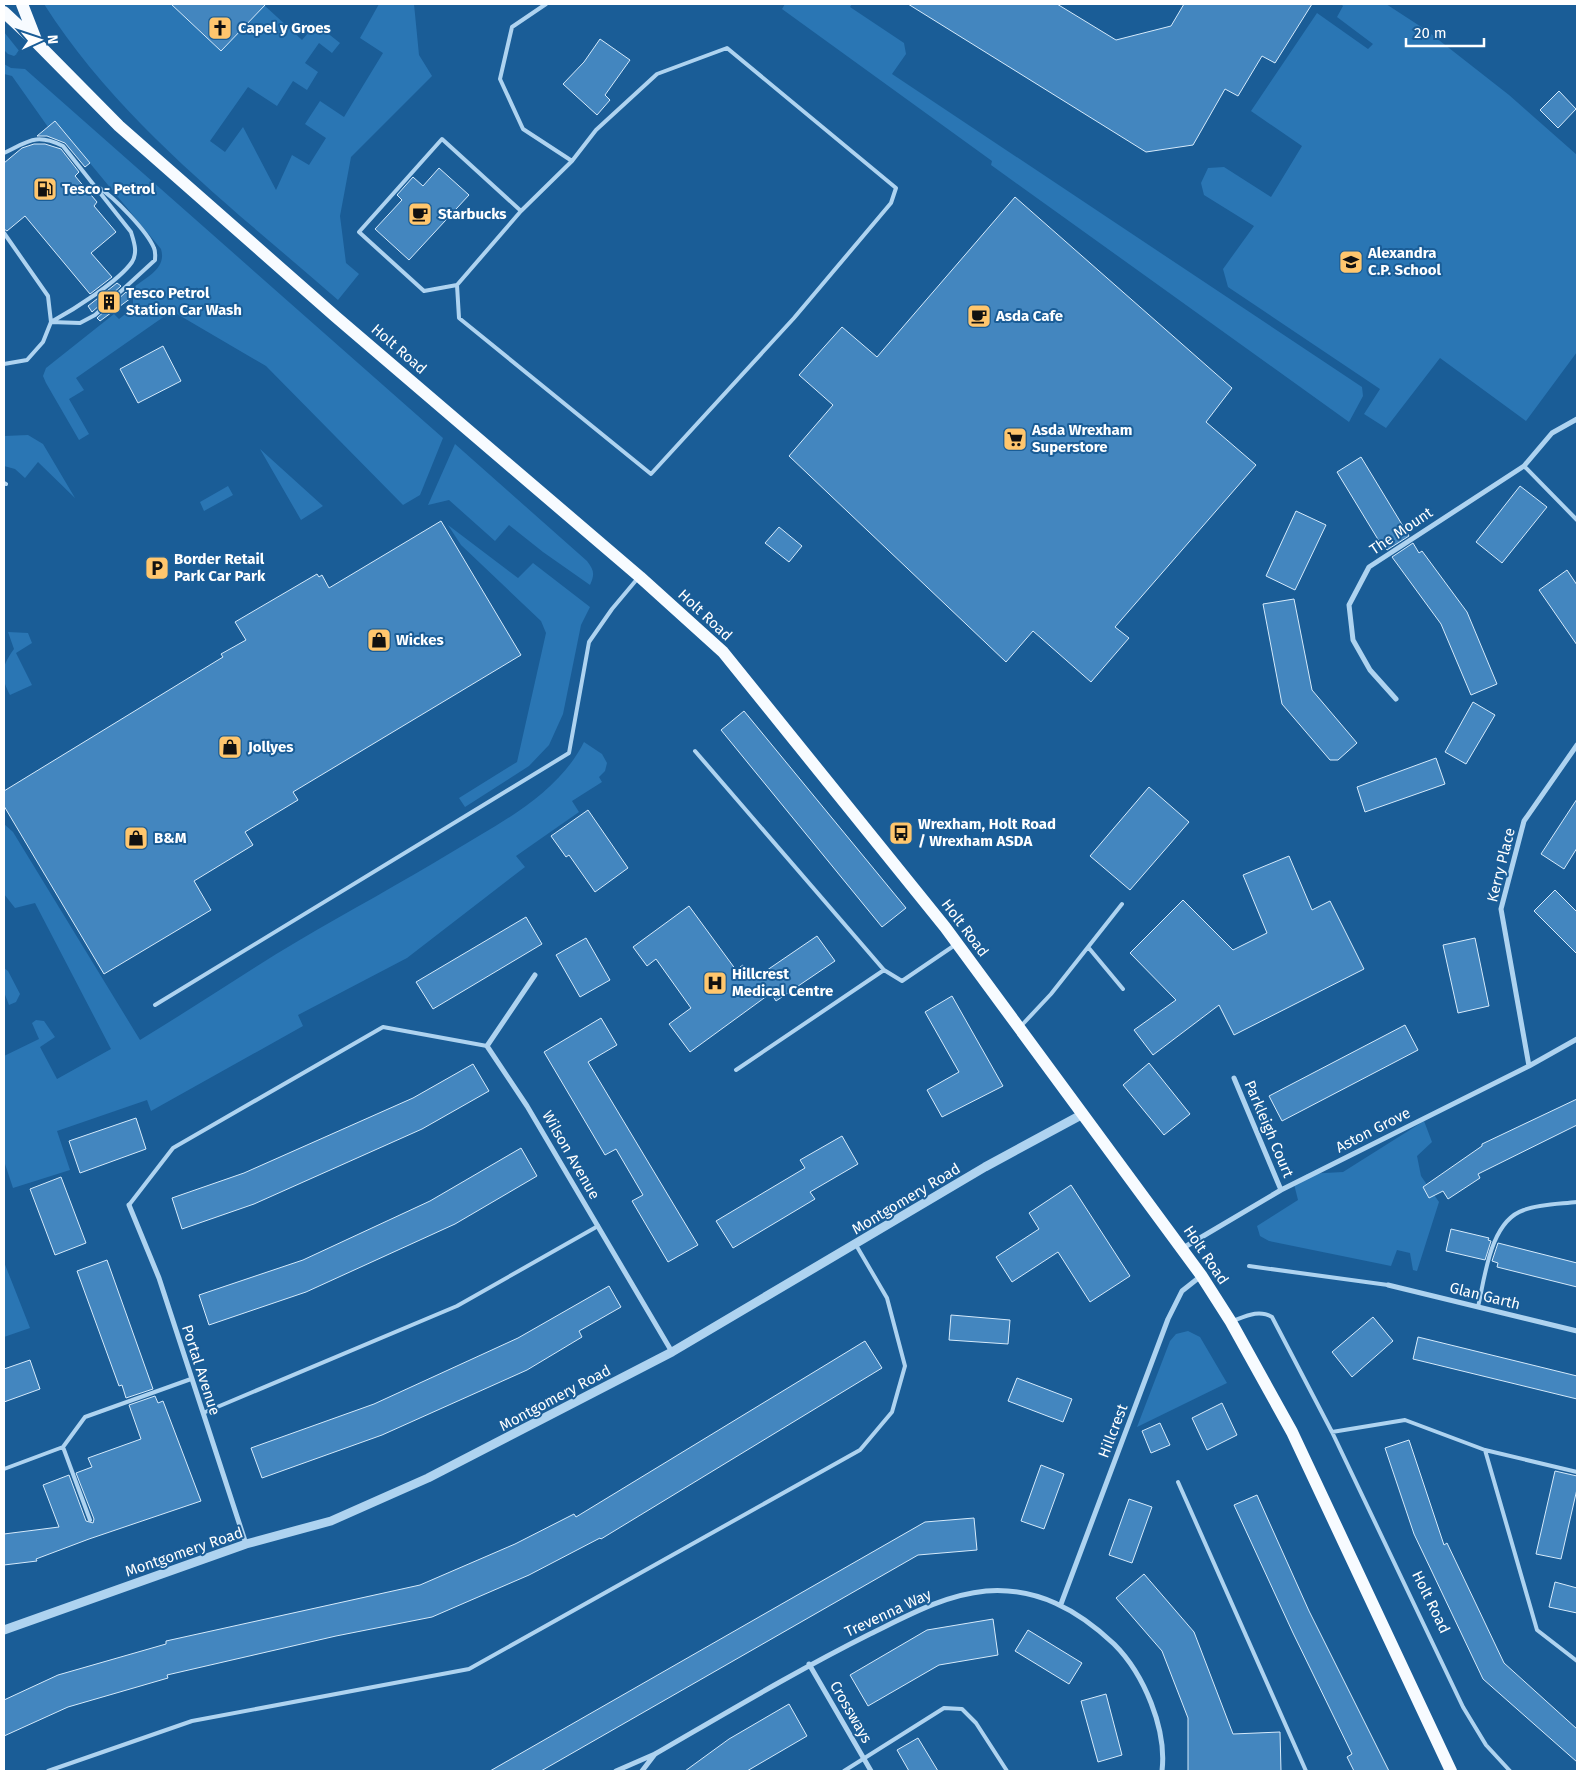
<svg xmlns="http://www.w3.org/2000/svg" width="1581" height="1775" font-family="'Fira Sans',sans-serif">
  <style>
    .green { fill: #2a76b4 }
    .building { fill: #4386bf; stroke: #d5eafb }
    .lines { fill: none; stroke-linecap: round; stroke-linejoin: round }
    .service { stroke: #aed3f0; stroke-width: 4 }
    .minor { stroke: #aed3f0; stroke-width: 5 }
    .tertiary { stroke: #aed3f0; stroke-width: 9 }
    .primary { stroke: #f7fbff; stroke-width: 12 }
    .labels { text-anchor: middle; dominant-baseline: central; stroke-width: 4; stroke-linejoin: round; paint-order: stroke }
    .poi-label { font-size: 15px; font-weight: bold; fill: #fff; stroke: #1a5d97; text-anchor: start }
    .street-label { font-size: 15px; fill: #fff; stroke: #1a5d97 }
  </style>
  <rect width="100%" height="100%" fill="#1a5d97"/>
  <path class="green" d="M44,4H171L221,51L264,5L302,40L316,24L340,43L332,53L319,43L305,63L318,72L307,90L293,81L277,106L248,87L210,141L225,152L243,127L276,190L292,155L309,165L326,138L305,124L320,101L344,117L383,53L360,38L379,4H414L419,55L432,76L351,157L340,216L346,263L359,274L338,300C234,209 119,122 44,4Z
    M785,4H852L850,7L904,43L906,54L892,74L1362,387L1363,396L1349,422L991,165L992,161L782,9Z
    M1341,4H1386L1426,30L1509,95L1577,155V352L1526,421L1440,358L1386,428L1364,414L1380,389L1228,287L1223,269L1254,226L1204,195L1201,183L1208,168L1224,167L1271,197L1302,146L1251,111L1317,13L1368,49L1373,44L1337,17L1343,6Z
    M4,32L20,52L14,56L8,54L4,50Z
    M4,64L11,68L25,69L443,438L420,495L403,505L266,366L172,311L76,378L84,390L69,399L89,434L79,440L46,383L43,376L46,368L114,314L119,319L133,308V288C146,277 167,269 161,249L55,121L48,127L12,76L4,74Z
    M28,435L43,444L75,498L38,462L25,478L15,469L4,466V436Z
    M455,444L587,561C594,570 595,574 590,585L543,552L509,525L495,541L449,500L428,505Z
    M260,449L323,506L301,520Z
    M228,486L233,495L204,511L200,502Z
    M448,525L518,578L533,563L590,607L581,625L563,714L549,745L529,766L465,807L459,798L517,762L546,633L541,621L461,545Z
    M8,632L28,633L32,643L16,653L32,685L10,695C0,676 1,667 14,649Z
    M584,742L602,754L607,763L605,771L599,777L602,782L572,801L579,812L516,856L525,867L407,958L298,1015L303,1026L151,1111L147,1100L57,1131L70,1170L13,1188L4,1161V1056L39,1039L32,1023L36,1020L44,1021L55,1037L40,1047L57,1079L111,1049L35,903L15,908L4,894V824L13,832L140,1040C193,1008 244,973 298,941C349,911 401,883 452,852C500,823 558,794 584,742Z
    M4,968L8,971L20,994L16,1002L9,1005L4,992Z
    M1424,1121L1432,1142L1417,1156L1421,1176L1439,1202L1417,1271L1413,1270L1410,1253L1397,1250L1391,1266L1269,1241L1260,1236L1257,1226L1298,1200L1294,1184L1307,1174L1343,1172Z
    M4,1262L30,1328L4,1337Z
    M1188,1331L1200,1337L1227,1383L1137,1427L1170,1341L1176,1334Z"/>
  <path class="building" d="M171,4H266L221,51Z
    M908,4H1057L1116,40L1171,26L1184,4H1312L1275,63L1262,56L1238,96L1225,89L1193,145L1146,152Z
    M600,39L630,60L605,95L610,100L597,115L563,84L584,62Z
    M1559,91L1576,109L1558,128L1540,110Z
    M55,121L90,163L85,167L65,143L47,136H37Z
    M34,144H45L61,149L79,172L75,176L97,202L94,206L116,232L91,253L112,277L90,294L25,216L7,231L4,229V163L22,148Z
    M439,168L469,195L409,260L375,229L402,200L397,195L413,177L423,186Z
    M1015,197L1232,388L1206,422L1256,465L1115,627L1129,638L1091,682L1033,631L1006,662L789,456L833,405L799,375L842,327L877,357Z
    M117,283L121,286L92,312L88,306Z
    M126,292L131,298L100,321L97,318Z
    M163,346L181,381L138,403L120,369Z
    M1361,457L1409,536L1387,550L1379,541L1337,472Z
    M1520,486L1547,507L1502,563L1476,542Z
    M1296,511L1326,525L1295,590L1266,576Z
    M441,521L521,655L293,792L298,800L245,832L253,845L194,881L211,910L104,974L4,806V791L223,657L221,654L246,640L235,622L317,574L319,577L322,575L329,588Z
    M779,527L802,546L789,562L765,543Z
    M1413,543L1419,553L1422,551L1467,612L1497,684L1471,695L1441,624L1392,557Z
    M1567,570L1577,585V645L1539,590Z
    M1294,599L1312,690L1357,743L1338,760H1330L1282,704L1263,604Z
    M1473,702L1495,715L1466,764L1445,752Z
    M744,711L906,908L882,927L721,730Z
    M1436,758L1445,784L1365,812L1357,787Z
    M1149,787L1189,822L1130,890L1090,856Z
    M1577,799V848L1564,869L1541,854Z
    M588,810L628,868L595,892L569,855L566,857L551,836Z
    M1289,856L1312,910L1330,901L1364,969L1234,1035L1219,1005L1153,1055L1134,1030L1176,1000L1130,953L1183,900L1233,950L1267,933L1243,875Z
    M1555,890L1577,912V954L1534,911Z
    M689,906L736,970L743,965L754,979L817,936L835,961L776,1001L771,993L690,1052L669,1024L691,1008L656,959L647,966L633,947Z
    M526,917L542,944L433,1009L416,982Z
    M586,938L610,980L580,997L556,955Z
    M1475,938L1489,1006L1458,1013L1443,945Z
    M952,996L1003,1086L942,1117L927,1090L959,1072L925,1012Z
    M601,1018L617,1045L588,1062L698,1245L668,1262L632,1201L643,1195L616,1149L605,1155L544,1052Z
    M1405,1025L1418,1050L1282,1121L1269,1096Z
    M1149,1063L1190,1114L1164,1135L1123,1085Z
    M473,1064L489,1091L422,1129L254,1204L182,1229L172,1198L244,1173L413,1098Z
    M1577,1099V1125L1478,1174L1480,1178L1448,1199L1443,1191L1429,1198L1423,1187L1482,1146V1144Z
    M136,1118L146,1149L80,1173L69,1141Z
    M842,1136L858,1164L810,1192L815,1199L733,1248L716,1221L805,1168L800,1160Z
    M521,1148L537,1176L455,1224L306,1292L209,1325L199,1295L303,1260L430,1201Z
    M61,1177L86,1243L55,1255L30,1189Z
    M1071,1185L1130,1276L1090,1302L1058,1252L1012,1282L996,1257L1039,1229L1029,1213Z
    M1451,1229L1489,1238L1488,1240L1491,1241L1485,1260L1446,1251Z
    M1498,1243L1577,1263V1287L1497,1267L1498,1263L1492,1261Z
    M107,1260L153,1389L126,1398L122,1385L119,1386L77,1271Z
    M609,1286L621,1307L579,1331L582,1337L527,1370L382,1435L262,1478L251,1448L374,1404L518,1338Z
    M951,1315L1010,1320L1008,1344L949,1340Z
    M1373,1317L1393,1341L1352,1377L1332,1352Z
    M1418,1337L1577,1376V1399L1413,1359Z
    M865,1341L882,1368L601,1539L600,1538L529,1575L432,1617L336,1636L167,1675L168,1678L68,1707L4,1736V1700L58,1675L166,1644V1641L420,1585L515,1544L574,1514L576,1517Z
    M30,1360L40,1389L4,1402V1369Z
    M1017,1378L1072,1399L1063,1422L1008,1401Z
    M155,1396L158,1403L163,1401L201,1501L89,1539L36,1559L37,1561L4,1565V1534L59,1527L43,1485L69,1475L86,1521L93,1523L94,1519L76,1473L92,1467L88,1458L141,1439L129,1405Z
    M1222,1403L1237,1435L1207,1450L1192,1418Z
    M1160,1423L1170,1445L1151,1453L1142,1431Z
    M1409,1440L1444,1545L1447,1543L1504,1663L1577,1729V1762L1483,1679L1414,1534L1385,1448Z
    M1041,1465L1064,1474L1044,1529L1021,1521Z
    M1555,1471L1577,1476V1489L1561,1559L1536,1554Z
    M1257,1495L1309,1611L1389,1771H1354L1347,1757L1352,1754L1293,1633L1234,1505Z
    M1129,1499L1152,1507L1132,1563L1109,1555Z
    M974,1518L977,1550L918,1555L541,1771H490L925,1522Z
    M1144,1574L1194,1632L1233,1734L1280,1732L1281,1771H1188V1718L1162,1651L1116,1598Z
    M1555,1582L1577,1588V1613L1549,1607Z
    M993,1619L998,1655L939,1665L868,1706L850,1675L927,1630Z
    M1028,1630L1082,1663L1069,1684L1015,1651Z
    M1106,1694L1122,1755L1098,1762L1081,1701Z
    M789,1704L807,1736L747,1771H685L729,1739Z
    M918,1738L938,1771H909L897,1750Z"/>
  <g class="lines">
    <path class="service" d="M546,4L512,27L500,79L523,129L572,161
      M727,48L896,188L891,203L794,318L651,474L459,318L457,285L521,211L572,161L596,130L657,74Z
      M4,153C29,141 36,133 63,146L131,232C134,242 138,252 132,262C118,282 73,310 51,322
      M4,233L48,296L51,322L43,342L27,360L4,364
      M457,285L424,291L359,232L442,139L521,211
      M51,322L80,323L95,315L155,260C155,257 156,252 154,248C147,231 114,197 98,187
      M1524,466L1577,520
      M4,483L6,484
      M695,751L884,970
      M1088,947L1123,989
      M155,1005L569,753L589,642L612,609L638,578
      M1021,1026L1051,994L1122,904
      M736,1070L884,970L902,981L955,945
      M129,1205L173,1148L383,1027L487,1046
      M1249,1266L1388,1285
      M1478,1307C1485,1277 1490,1221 1524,1210C1540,1204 1560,1204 1577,1202
      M1233,1321C1246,1316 1259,1309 1272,1317L1332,1432L1463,1707L1486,1745L1510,1771
      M203,1413L457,1306L598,1226
      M1332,1432L1405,1420L1485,1450L1577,1472
      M63,1447L90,1520
      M1485,1450L1537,1630L1577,1661
      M4,1469L63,1447L85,1417L191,1379
      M1178,1482L1306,1771
      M48,1771L192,1721L469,1669L860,1450L892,1412L905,1366L887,1298L856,1245
      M844,1771L944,1708L962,1709L976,1723L1007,1771"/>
    <path class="minor" d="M1396,699L1370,670L1353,640L1349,605L1369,567L1524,466L1552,433L1577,419
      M535,975L487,1046L527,1106L672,1352
      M1529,1066L1501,909L1524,821L1577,745
      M1234,1078L1281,1190
      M129,1205L159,1278L246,1544
      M1183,1248L1281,1190L1529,1066L1577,1039
      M1388,1285L1577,1331
      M1061,1604L1168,1319L1182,1291L1201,1276
      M809,1664L871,1771
      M616,1771L655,1754
      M642,1771L655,1754C726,1713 796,1671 870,1634C907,1616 944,1595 986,1591C1037,1587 1078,1610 1114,1644C1144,1674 1167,1729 1162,1771"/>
    <path class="tertiary" d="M4,1630L246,1544L331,1521L428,1478L672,1352L985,1167L1083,1114"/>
    <path class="primary" d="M22,4L36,40
      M4,12L37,43L119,126L336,317L640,577L723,652L945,927L1201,1275L1231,1322L1292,1432L1451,1771"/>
  </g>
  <defs>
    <g id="church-square" transform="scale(1.25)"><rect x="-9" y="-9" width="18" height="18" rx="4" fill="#ffc66d" stroke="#1a5d97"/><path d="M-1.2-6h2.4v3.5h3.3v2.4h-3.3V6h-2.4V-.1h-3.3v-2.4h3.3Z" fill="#111"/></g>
    <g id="fuel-square" transform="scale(1.25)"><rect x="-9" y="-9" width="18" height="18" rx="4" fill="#ffc66d" stroke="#1a5d97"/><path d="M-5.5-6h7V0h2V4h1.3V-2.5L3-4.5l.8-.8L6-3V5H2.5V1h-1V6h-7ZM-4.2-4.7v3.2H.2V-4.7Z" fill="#111"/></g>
    <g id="cafe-square" transform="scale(1.25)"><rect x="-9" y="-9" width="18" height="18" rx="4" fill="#ffc66d" stroke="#1a5d97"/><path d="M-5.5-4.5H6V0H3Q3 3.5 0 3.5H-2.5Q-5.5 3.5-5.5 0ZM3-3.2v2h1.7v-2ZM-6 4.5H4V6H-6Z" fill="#111"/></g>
    <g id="school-square" transform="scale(1.25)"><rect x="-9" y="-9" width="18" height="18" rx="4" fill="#ffc66d" stroke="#1a5d97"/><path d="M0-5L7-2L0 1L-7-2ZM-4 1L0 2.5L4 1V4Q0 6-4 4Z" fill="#111"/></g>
    <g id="building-square" transform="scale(1.25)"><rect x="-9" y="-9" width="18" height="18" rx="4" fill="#ffc66d" stroke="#1a5d97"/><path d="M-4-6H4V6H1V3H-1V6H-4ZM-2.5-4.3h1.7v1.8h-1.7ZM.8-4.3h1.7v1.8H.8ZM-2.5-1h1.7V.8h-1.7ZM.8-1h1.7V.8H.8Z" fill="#111"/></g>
    <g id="supermarket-square" transform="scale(1.25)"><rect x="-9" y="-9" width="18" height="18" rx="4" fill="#ffc66d" stroke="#1a5d97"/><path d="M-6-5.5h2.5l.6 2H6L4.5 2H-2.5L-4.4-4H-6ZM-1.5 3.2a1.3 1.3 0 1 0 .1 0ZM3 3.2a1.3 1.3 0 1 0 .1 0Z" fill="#111"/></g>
    <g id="parking-square" transform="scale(1.25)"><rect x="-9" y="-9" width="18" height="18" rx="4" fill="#ffc66d" stroke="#1a5d97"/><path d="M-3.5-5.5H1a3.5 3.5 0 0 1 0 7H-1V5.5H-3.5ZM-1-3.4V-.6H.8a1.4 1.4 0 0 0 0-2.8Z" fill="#111"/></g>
    <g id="shop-square" transform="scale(1.25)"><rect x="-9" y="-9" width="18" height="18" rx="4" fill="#ffc66d" stroke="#1a5d97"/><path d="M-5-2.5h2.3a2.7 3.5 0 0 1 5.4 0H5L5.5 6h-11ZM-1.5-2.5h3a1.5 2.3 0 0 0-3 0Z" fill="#111"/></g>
    <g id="bus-square" transform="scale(1.25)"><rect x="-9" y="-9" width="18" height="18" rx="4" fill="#ffc66d" stroke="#1a5d97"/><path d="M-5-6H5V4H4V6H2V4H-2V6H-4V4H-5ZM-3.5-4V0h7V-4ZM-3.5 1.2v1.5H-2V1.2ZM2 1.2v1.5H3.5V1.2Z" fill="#111"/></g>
    <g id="hospital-square" transform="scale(1.25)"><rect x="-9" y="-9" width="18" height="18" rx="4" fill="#ffc66d" stroke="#1a5d97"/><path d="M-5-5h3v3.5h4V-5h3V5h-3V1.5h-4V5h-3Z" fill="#111"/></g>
  </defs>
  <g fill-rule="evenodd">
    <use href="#church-square" x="220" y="28"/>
    <use href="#fuel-square" x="45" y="189"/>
    <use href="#cafe-square" x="420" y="214"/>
    <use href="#school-square" x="1351" y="262"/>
    <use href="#building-square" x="109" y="302"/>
    <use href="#cafe-square" x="979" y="316"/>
    <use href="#supermarket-square" x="1015" y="439"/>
    <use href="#parking-square" x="157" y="568"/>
    <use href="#shop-square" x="379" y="640"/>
    <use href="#shop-square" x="230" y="747"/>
    <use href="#bus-square" x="901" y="833"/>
    <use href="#shop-square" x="136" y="838"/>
    <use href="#hospital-square" x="715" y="983"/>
  </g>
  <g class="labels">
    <g class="poi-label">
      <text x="238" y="28">Capel y Groes</text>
      <text x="62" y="189">Tesco - Petrol</text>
      <text x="438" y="214">Starbucks</text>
      <text x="1368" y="253">Alexandra<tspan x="1368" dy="17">C.P. School</tspan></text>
      <text x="126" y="293">Tesco Petrol<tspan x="126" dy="17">Station Car Wash</tspan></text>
      <text x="996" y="316">Asda Cafe</text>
      <text x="1032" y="430">Asda Wrexham<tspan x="1032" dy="17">Superstore</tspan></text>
      <text x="174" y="559">Border Retail<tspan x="174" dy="17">Park Car Park</tspan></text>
      <text x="396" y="640">Wickes</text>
      <text x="248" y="747">Jollyes</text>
      <text x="918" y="824">Wrexham, Holt Road<tspan x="918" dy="17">/ Wrexham ASDA</tspan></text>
      <text x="154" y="838">B&amp;M</text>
      <text x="732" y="974">Hillcrest<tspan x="732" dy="17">Medical Centre</tspan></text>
    </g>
    <g class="street-label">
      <text transform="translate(399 349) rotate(41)">Holt Road</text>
      <text transform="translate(1401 531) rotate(-34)">The Mount</text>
      <text transform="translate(705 615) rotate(43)">Holt Road</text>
      <text transform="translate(1501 865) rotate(-76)">Kerry Place</text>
      <text transform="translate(965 928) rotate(53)">Holt Road</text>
      <text transform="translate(1269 1129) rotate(67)">Parkleigh Court</text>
      <text transform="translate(1373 1130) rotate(-27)">Aston Grove</text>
      <text transform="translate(571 1155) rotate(60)">Wilson Avenue</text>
      <text transform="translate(906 1199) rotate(-31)">Montgomery Road</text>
      <text transform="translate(1206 1255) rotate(56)">Holt Road</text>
      <text transform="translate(1485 1296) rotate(14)">Glan Garth</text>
      <text transform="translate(201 1370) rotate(72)">Portal Avenue</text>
      <text transform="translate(555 1398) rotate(-28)">Montgomery Road</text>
      <text transform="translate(1113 1431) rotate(-69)">Hillcrest</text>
      <text transform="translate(184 1552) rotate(-19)">Montgomery Road</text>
      <text transform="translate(1431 1602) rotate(64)">Holt Road</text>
      <text transform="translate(888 1613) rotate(-25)">Trevenna Way</text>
      <text transform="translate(851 1712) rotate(60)">Crossways</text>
    </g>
  </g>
  <rect width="1581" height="1775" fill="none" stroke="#ffffff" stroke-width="10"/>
  <g transform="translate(40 40) rotate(87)" stroke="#1a5d97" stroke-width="4" paint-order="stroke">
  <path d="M0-4L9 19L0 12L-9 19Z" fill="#ffffff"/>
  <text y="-8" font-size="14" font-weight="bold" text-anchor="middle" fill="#ffffff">N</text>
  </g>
  <path d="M1406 38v8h78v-8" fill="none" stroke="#ffffff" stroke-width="2.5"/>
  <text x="1414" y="38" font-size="15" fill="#ffffff" stroke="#1a5d97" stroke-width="4" paint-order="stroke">20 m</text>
</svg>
